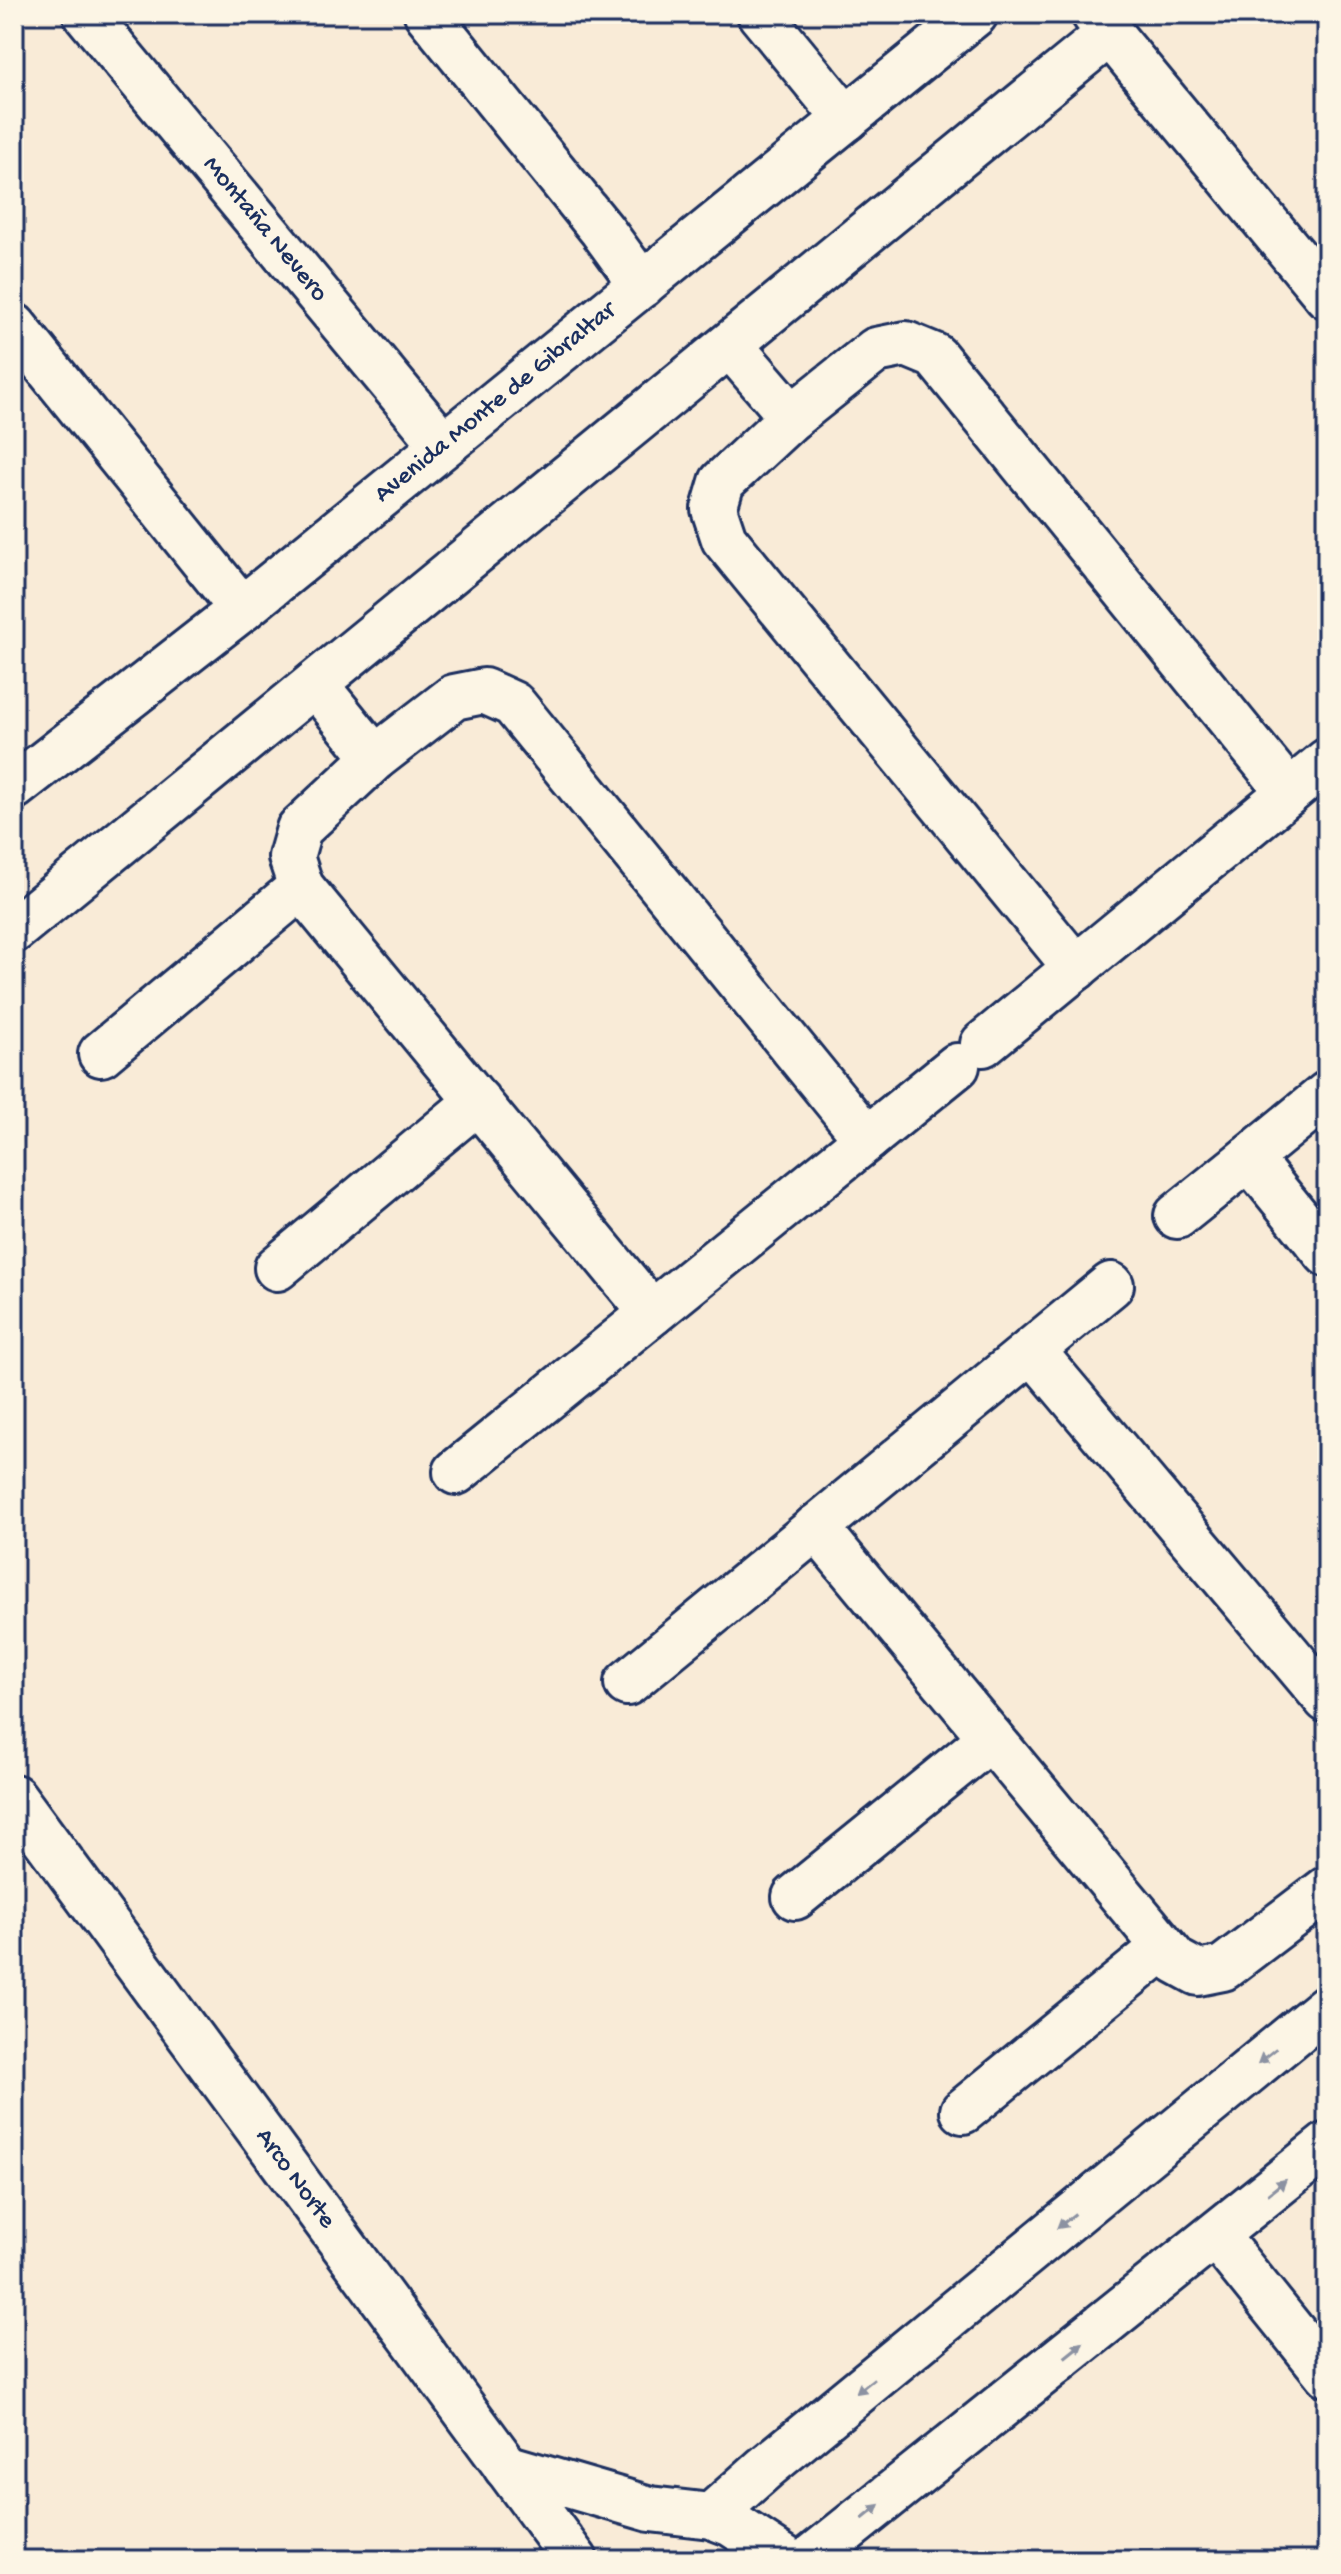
<svg xmlns="http://www.w3.org/2000/svg" width="1341" height="2574" font-family="'Gochi Hand',sans-serif">
  <style>
    .lines { fill: none; stroke-linecap: round; stroke-linejoin: round }
    .minor-casing { stroke: #1b2f5e; stroke-width: 50 }
    .major-casing { stroke: #1b2f5e; stroke-width: 50 }
    .minor { stroke: #fcf5e5; stroke-width: 44 }
    .major { stroke: #fcf5e5; stroke-width: 44 }
    .oneway { fill: #8c92a2 }
    .labels { text-anchor: middle; dominant-baseline: central; stroke-width: 6; stroke-linejoin: round; paint-order: stroke }
    .street-label { font-size: 26px; fill: #1b2f5e; stroke: #fcf5e5 }
  </style>
  <rect width="100%" height="100%" fill="#f9ebd7"/>
  <filter id="ink" filterUnits="userSpaceOnUse"><feTurbulence type="fractalNoise" baseFrequency=".0125" numOctaves="2"/><feDisplacementMap in="SourceGraphic" scale="16" xChannelSelector="R" yChannelSelector="G"/><feConvolveMatrix kernelMatrix="1 2 1 2 8 2 1 2 1" color-interpolation-filters="sRGB"/></filter>
  <g filter="url(#ink)">
    <g class="lines">
      <g class="minor-casing">
        <g id="minor">
          <path id="s1" d="M86,14L443,445"/>
          <path d="M427,14L602,230L642,285"/>
          <path d="M760,14L846,119"/>
          <path d="M1094,14L1327,296"/>
          <path d="M14,326L242,609"/>
          <path d="M730,345L792,417"/>
          <path d="M315,684L375,758"/>
          <path id="s2" d="M14,787L242,609L975,14"/>
          <path d="M14,930L1110,33"/>
          <path d="M1076,968L724,539L714,509L722,482L792,417L876,350L906,344L935,356L1289,792"/>
          <path d="M983,1044L1327,761"/>
          <path d="M101,1054L301,887"/>
          <path d="M1327,1094L1249,1158L1327,1254"/>
          <path d="M1177,1216L1249,1158"/>
          <path d="M277,1268L478,1101"/>
          <path d="M652,1313L301,887L291,857L299,829L375,758L454,697L484,691L513,704L867,1139"/>
          <path d="M1032,1350L1327,1700"/>
          <path d="M456,1472L957,1066"/>
          <path d="M816,1527L1176,1961L1198,1973L1223,1968L1327,1889"/>
          <path d="M627,1683L1111,1285"/>
          <path d="M795,1897L991,1738"/>
          <path d="M963,2111L1164,1947"/>
          <path d="M1216,2236L1327,2374"/>
          <path d="M506,2467L650,2509L711,2516L732,2524L787,2560"/>
          <path d="M711,2516L765,2468L1327,2007"/>
          <path d="M809,2560L1327,2145"/>
        </g>
      </g>
      <g class="major-casing">
        <g id="major">
          <path id="s3" d="M14,1797L575,2560"/>
        </g>
      </g>
      <use href="#minor" class="minor"/>
      <use href="#major" class="major"/>
    </g>
    <defs><path id="oneway-solid" d="M-6-.8H1V-3.2L6.5 0L1 3.2V.8H-6Z" transform="scale(2)"/></defs>
    <g class="oneway">
      <use href="#oneway-solid" transform="translate(1267 2056) rotate(141)"/>
      <use href="#oneway-solid" transform="translate(1277 2187) rotate(-39)"/>
      <use href="#oneway-solid" transform="translate(1066 2221) rotate(141)"/>
      <use href="#oneway-solid" transform="translate(1074 2350) rotate(-39)"/>
      <use href="#oneway-solid" transform="translate(865 2386) rotate(141)"/>
      <use href="#oneway-solid" transform="translate(871 2512) rotate(-39)"/>
    </g>
  </g>
  <g class="labels">
    <g class="street-label">
      <text stroke="none"><textPath href="#s1" startOffset="280">Montaña Nevero</textPath></text>
      <text stroke="none"><textPath href="#s2" startOffset="616">Avenida Monte de Gibraltar</textPath></text>
      <text stroke="none"><textPath href="#s3" startOffset="474">Arco Norte</textPath></text>
    </g>
  </g>
  <rect width="1341" height="2574" fill="none" stroke="#fcf5e5" stroke-width="48"/>
  <rect x="24" y="24" width="1293" height="2526" fill="none" stroke="#1b2f5e" stroke-width="3" filter="url(#ink)"/>
</svg>
